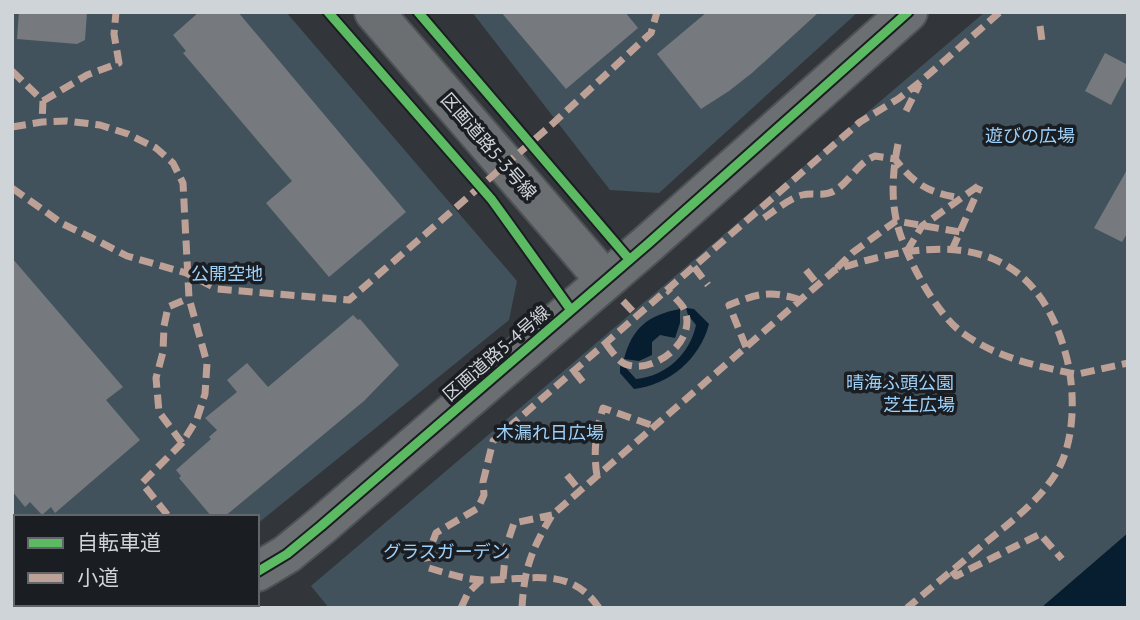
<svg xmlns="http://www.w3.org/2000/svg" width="1140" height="620" font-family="'PT Sans','Noto Sans JP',sans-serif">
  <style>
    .green { fill: #42525d }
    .water { fill: #061e2f }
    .building { fill: #767a7e }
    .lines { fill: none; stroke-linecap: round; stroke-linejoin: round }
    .tertiary-casing { stroke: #4e5255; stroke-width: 42 }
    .tertiary { stroke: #6b6f72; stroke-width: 38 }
    .quiet { stroke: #bda197; stroke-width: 7; stroke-dasharray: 14 7; stroke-linecap: butt }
    .cycleway-casing { stroke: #1a1d21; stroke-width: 13 }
    .cycleway { stroke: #5cba63; stroke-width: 9 }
    .labels { text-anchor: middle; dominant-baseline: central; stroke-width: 7; stroke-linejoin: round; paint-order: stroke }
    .park-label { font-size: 18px; fill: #9dd0f9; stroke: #1a1d21 }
    .street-label { font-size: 18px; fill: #ced4d8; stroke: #1a1d21 }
  </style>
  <rect width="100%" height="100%" fill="#32363a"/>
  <path class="green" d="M12,12H286L517,281L509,320L257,524V517H16V542L12,541Z
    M472,12H858L659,193L610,190Z
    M985,12H1128V533L1041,608H329L311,586Z"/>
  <path class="water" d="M686,308L694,309L709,324C700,359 669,385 634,389L620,373V366L626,368L636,379C666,376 690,354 696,325L688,315Z
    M680,309V323L675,338L660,335L652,342V355L639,361L624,359C632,328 648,315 680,309Z
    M1128,533V608H1041Z"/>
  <path class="building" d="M19,12H87L85,40L77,44L17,39Z
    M199,12H238L406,212L329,277L266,203L292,181L183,53L186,51L173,35Z
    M501,12H625L638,28L566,89Z
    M707,12H819L752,73L729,91L701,109L657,54Z
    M1105,53L1128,65V73L1111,105L1085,91Z
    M1128,168V232L1122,242L1094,228Z
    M12,258L123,387L106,400L140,440L55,513L51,507L42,515L30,502L25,507L12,491Z
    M353,315L358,320L360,319L399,365L364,401L224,517H212L179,478L181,476L176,470L211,439L209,437L217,430L205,418L237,392L227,380L247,363L268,387Z"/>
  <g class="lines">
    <g class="tertiary-casing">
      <path id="tertiary" d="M374,12L605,280
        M12,569L16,571
        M257,572L287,554L321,526L649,243L908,12"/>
    </g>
    <use href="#tertiary" class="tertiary"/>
    <path class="quiet" d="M1040,26L1042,41
      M12,71L43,101L42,122
      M43,101L87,75L119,63L114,34L116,12
      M906,111L919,85
      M12,127L42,122L67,121L100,125L128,134L156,148L173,163L183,183L189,298L207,363L205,394L197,419L182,443L142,483L169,517
      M898,144C893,169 891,194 896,219C903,253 936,315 964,334C996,357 1033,365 1070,373L1078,374L1128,363
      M12,188L63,224L94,239L127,256L186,273L217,289L349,300L549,127L651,33L657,12
      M764,218C776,210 788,199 802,195C813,192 823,197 834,191C850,182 857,163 875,156L895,159C915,185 929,193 961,198
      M952,250L980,186
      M907,251L922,226L981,184
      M694,267L708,285
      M837,268L852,253L896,221L960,232
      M806,270L818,285
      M623,301L637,316
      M606,344C611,350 618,361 625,364C654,376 701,338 683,307C679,301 672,295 668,290
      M746,347L729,305C759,293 770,290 801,300
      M574,371L586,386
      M182,443L159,412L156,378L163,352L164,326L168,307L189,298
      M567,475L580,491
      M597,476C593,451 596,432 603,408L654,426
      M952,571L956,576L1040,534L1062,559
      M503,579L506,547L514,523L552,515
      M461,608L468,593L481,580
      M522,608C524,568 532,549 552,515L835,270C939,235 1035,232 1067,359C1075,392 1075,437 1059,468C1042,499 1012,521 985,543C959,565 933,586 907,608
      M599,608C570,564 526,581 483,580C466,580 446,573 429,568L427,557L436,533L478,508L484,495L483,482L493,441L860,122L898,99L920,82L1000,12"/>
    <g class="cycleway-casing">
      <path id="cycleway" d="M328,12L492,200L571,310
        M418,12L629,259
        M257,572L287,554L321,526L649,243L908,12"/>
    </g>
    <use href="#cycleway" class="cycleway"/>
  </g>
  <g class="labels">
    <g class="park-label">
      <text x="1030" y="135">遊びの広場</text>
      <text x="227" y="273">公開空地</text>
      <text x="900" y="382">晴海ふ頭公園</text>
      <text x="919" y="404">芝生広場</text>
      <text x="550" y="432">木漏れ日広場</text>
      <text x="446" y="551">グラスガーデン</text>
    </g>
    <g class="street-label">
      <text transform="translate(489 146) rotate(49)">区画道路5-3号線</text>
      <text transform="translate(496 353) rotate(-41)">区画道路5-4号線</text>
    </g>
  </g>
  <rect width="1140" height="620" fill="none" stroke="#ced4d8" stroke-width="28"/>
  <rect x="14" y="515" width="245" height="91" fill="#1a1d21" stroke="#62666a" stroke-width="2"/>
  <rect x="28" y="538" width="35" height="10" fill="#5cba63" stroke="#62666a" stroke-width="2"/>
  <text x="77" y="550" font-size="21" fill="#ced4d8">自転車道</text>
  <rect x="28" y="573" width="35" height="10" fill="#bda197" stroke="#62666a" stroke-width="2"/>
  <text x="77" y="585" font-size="21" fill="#ced4d8">小道</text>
</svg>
